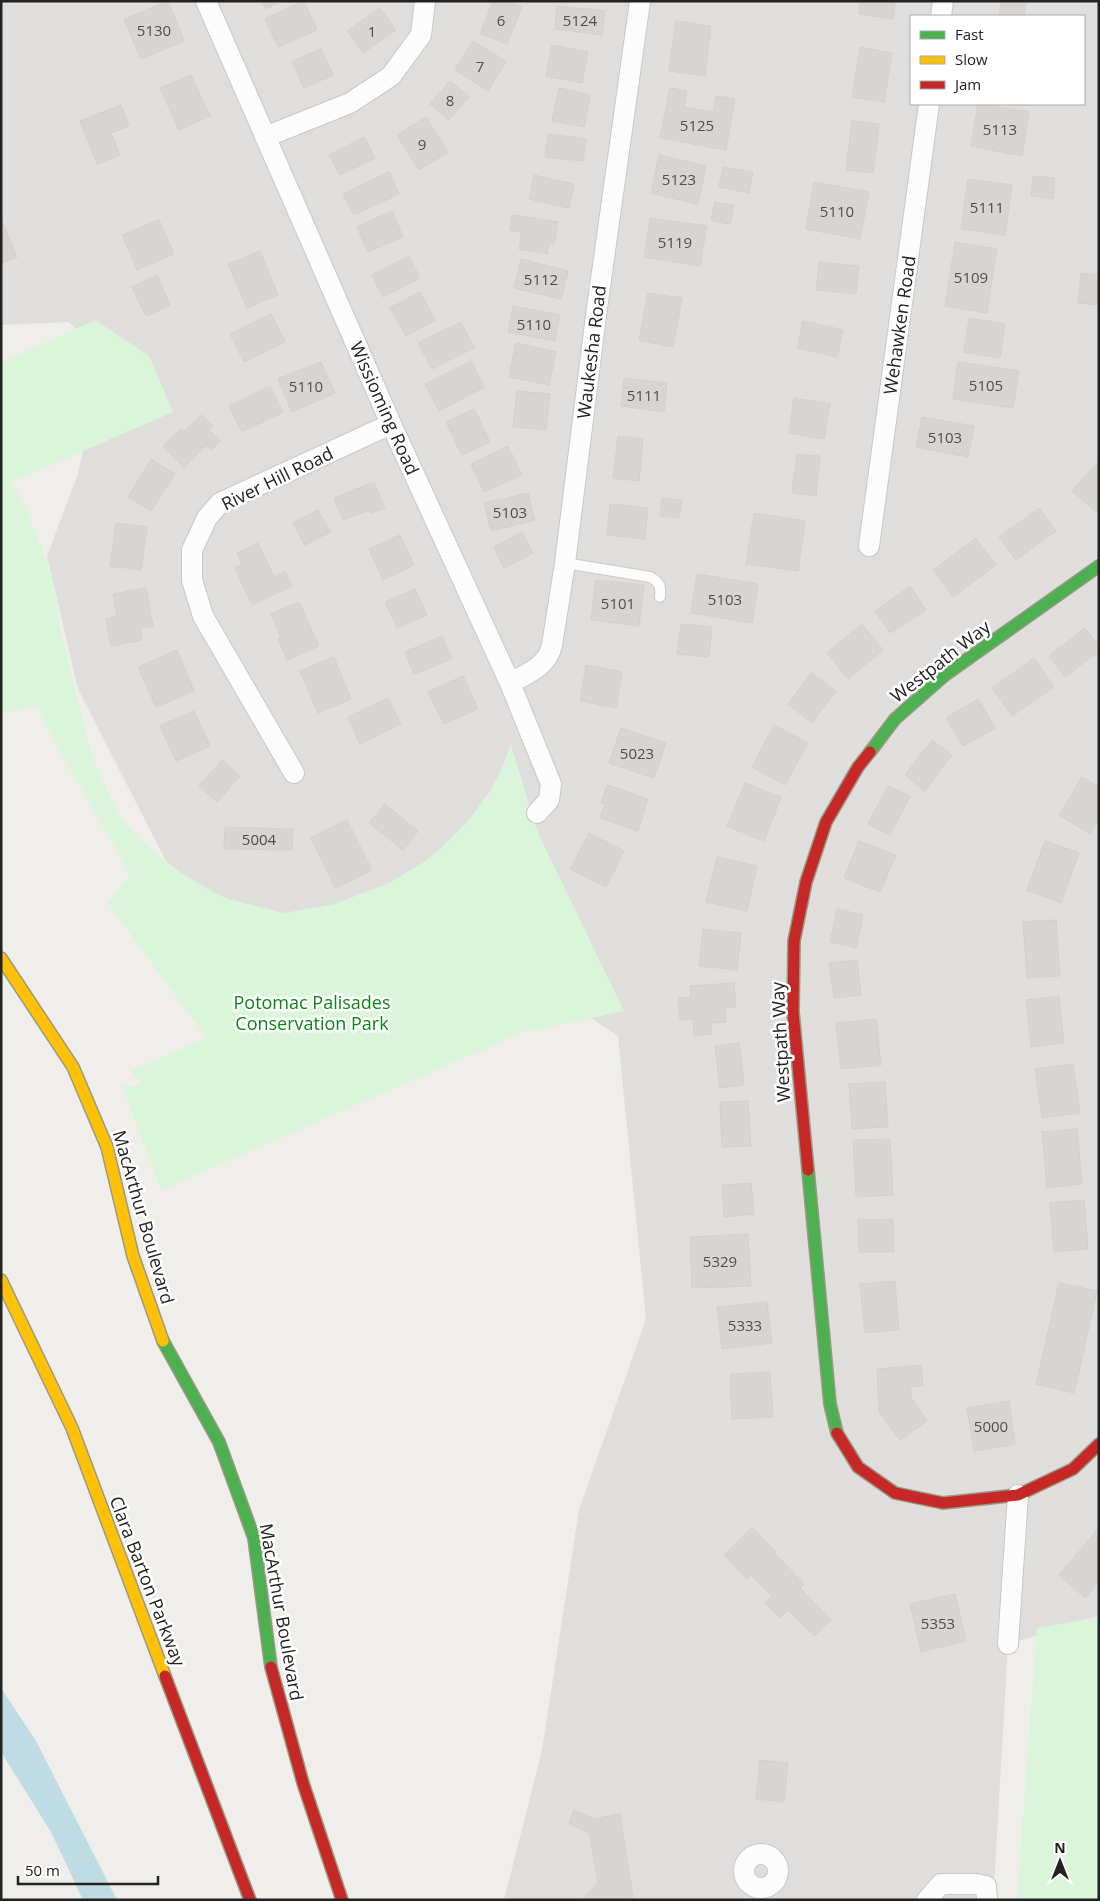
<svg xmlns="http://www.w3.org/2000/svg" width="1100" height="1901" font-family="'Open Sans',sans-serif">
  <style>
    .residential { fill: #dfdedc; fill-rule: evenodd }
    .park { fill: #daf5da }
    .water { fill: #bfdbe3 }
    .building { fill: #d7d4d2; stroke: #d3d0cc }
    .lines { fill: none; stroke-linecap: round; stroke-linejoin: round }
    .lane-casing { stroke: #c9c8c7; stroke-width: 12 }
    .street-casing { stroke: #c9c8c7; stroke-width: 22 }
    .fast-casing { stroke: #999a82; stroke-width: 14 }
    .slow-casing { stroke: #999a82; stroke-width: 14 }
    .jam-casing { stroke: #999a82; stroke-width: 14 }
    .lane { stroke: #fdfcfc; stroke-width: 10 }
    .street { stroke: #fdfcfc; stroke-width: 20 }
    .fast { stroke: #4caf50; stroke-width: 11 }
    .slow { stroke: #ffc107; stroke-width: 11 }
    .jam { stroke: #c62828; stroke-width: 11 }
    .labels { text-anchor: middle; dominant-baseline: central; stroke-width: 5; stroke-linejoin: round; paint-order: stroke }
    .number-label { font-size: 15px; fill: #4f4e4e }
    .street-label { font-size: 18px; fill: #222; stroke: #fff }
    .park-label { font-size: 18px; fill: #0c8416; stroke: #fff }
  </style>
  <rect width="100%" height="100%" fill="#f0eeeb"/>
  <path class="residential" d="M1,1H1099V1616L1082,1620L1008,1645L994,1887L991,1900H504L542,1750L579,1510L646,1319L618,1036L545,987L212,951L78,689L47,556L78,474L102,358L69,322L1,325ZM911,16H1084V104H911Z"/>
  <path class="park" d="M95,320L149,356L173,412L9,483L17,492L26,509L48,564L57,603L59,624L85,731L95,762L112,801L124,821L140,840L180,872L215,893L228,899L284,913L335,904L389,883L421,864L437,852L469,820L490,791L499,775L511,745L538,833L624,1011L521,1033L161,1190L122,1086L143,1085L131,1071L208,1037L205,1036L108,903L130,874L42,720L38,705L1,714V363Z
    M1099,1617V1900H1017L1037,1628Z"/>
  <path class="water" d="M1,1688L36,1741L117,1900H83L51,1832L1,1752Z"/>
  <path class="building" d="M168,1L184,41L141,59L124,19Z
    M262,1H280L266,9Z
    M304,1L317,30L278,47L265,19Z
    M493,1H506L522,7L507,44L480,34Z
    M860,1H895L893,19L859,14Z
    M1001,1H1026L1024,16H999Z
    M557,6L605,11L602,35L555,29Z
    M380,8L396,30L363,53L347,31Z
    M676,21L711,26L705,76L669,71Z
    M473,41L506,61L488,91L455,70Z
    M552,45L588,52L582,83L546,76Z
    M860,47L892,53L884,102L852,97Z
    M321,49L333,75L304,88L292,61Z
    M191,75L210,116L179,130L160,88Z
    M450,81L469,97L449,120L430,104Z
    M559,88L590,95L584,127L552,121Z
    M670,88L687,91L684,107L713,112L716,96L735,99L726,150L660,138Z
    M978,104L1029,112L1022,156L971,146Z
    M121,105L129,126L111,133L120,155L97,164L80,121Z
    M426,117L448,152L419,170L397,135Z
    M852,121L879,124L873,173L846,170Z
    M548,134L586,139L583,161L545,157Z
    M364,137L375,158L340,175L329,155Z
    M659,155L706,166L698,204L651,193Z
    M723,167L753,172L749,193L719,187Z
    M389,172L399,194L354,215L343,194Z
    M534,175L574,184L569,208L529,199Z
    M1033,176L1055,178L1053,199L1031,196Z
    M968,179L1012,185L1005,235L961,229Z
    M814,182L869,192L860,239L806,229Z
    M715,202L734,206L730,224L711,220Z
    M392,211L403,237L368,252L357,227Z
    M512,215L558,222L554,244L549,243L547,254L519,249L522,232L510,230Z
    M650,218L707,226L700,266L644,257Z
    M1,219L17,257L1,264Z
    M159,220L174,254L137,270L122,235Z
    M955,242L997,249L987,313L945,306Z
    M260,251L278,295L247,308L228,264Z
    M409,256L420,278L383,297L372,275Z
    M521,259L568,271L561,299L514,288Z
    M819,262L859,266L856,294L816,290Z
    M1081,273L1099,275V305L1078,303Z
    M157,275L170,305L146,316L132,287Z
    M420,292L435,320L406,336L390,308Z
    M648,293L682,298L673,347L639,340Z
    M513,306L560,315L555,341L508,332Z
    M271,314L285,342L244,362L230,334Z
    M969,318L1005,324L1000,358L964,352Z
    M803,321L843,330L837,357L797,348Z
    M461,322L474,348L432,369L418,343Z
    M516,343L556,352L549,385L509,377Z
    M471,361L484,387L439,411L425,384Z
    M321,362L335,393L292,412L278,379Z
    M958,362L1019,371L1013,408L953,399Z
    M624,378L667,383L664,412L621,406Z
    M270,386L283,412L242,432L229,406Z
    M517,391L550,394L546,430L513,427Z
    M794,398L830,404L824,439L789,433Z
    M474,409L490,442L462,455L446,422Z
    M202,415L213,426L209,429L220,441L211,450L207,445L184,468L163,446L181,429L183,432Z
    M922,417L974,426L968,457L916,447Z
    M618,436L643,439L639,481L613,478Z
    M508,446L522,475L484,492L471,464Z
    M797,454L820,456L816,496L792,493Z
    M151,459L175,474L151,511L128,497Z
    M1099,461V508L1096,512L1072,491Z
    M374,482L385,508L372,513L370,510L343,520L334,498Z
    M528,493L535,520L491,531L484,503Z
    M662,498L682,500L679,518L660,516Z
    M610,504L648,508L645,539L607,535Z
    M1039,508L1056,531L1016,560L999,537Z
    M318,510L330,532L305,545L293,523Z
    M754,513L805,521L798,571L746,564Z
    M116,523L147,527L141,570L110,566Z
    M522,532L533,553L504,568L494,547Z
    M400,535L414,565L383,580L369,549Z
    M976,538L996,565L953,597L933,570Z
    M258,543L274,577L285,571L292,586L252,605L235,568L242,564L237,553Z
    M697,574L758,584L752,623L691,613Z
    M596,580L644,585L639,626L591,620Z
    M910,586L926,610L890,633L875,611Z
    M146,588L153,626L140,628L142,640L111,646L106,619L117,617L113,594Z
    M415,589L427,615L397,628L385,602Z
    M299,602L319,646L287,660L278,638L281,637L271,614Z
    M681,624L712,627L709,657L677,654Z
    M862,624L883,650L848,679L827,653Z
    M1085,628L1099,646V651L1065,677L1049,656Z
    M442,636L452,659L414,674L405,652Z
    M177,650L194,691L156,707L138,667Z
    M334,657L351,699L318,713L300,671Z
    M1034,658L1054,687L1012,716L992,688Z
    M586,665L622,672L616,708L580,701Z
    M811,673L836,691L812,723L788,704Z
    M463,676L478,709L444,724L428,692Z
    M388,698L401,724L360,744L348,717Z
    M978,699L995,728L963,746L946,718Z
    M194,711L210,746L176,761L160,726Z
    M774,725L808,743L785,785L752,767Z
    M621,728L666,743L654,778L609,763Z
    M932,740L952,755L925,791L905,775Z
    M222,760L240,776L217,802L199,786Z
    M1082,777L1099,787V819L1090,834L1059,815Z
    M745,783L781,797L764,841L727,826Z
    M607,785L648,799L638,831L600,818L605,804L601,803Z
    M888,786L910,796L890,835L868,824Z
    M385,804L418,831L403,850L369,823Z
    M347,820L372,870L335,888L311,838Z
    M225,827L293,829L292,850L224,849Z
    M589,833L624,851L606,887L570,869Z
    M859,841L896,855L880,892L844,878Z
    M1045,841L1079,853L1061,903L1027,890Z
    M717,857L757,866L747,911L706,902Z
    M837,909L863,915L856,948L830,942Z
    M1056,920L1060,976L1027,978L1023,922Z
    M703,929L741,933L737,970L699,966Z
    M857,960L861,995L834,998L829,963Z
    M734,983L736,1007L725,1008L726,1022L711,1023V1034L694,1036L693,1019L680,1020L678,998L691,997L690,986Z
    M1059,996L1064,1043L1031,1047L1026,1000Z
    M876,1019L881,1065L841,1069L836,1023Z
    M739,1043L744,1085L720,1088L715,1046Z
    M1073,1064L1080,1113L1042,1118L1035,1069Z
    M885,1082L888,1127L852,1129L849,1084Z
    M748,1101L751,1146L722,1147L720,1102Z
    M1077,1129L1082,1184L1047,1188L1042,1132Z
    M890,1139L893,1195L856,1197L853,1140Z
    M751,1183L754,1214L724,1217L722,1185Z
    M1084,1200L1088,1249L1054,1252L1050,1203Z
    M893,1219L894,1252H859L858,1220Z
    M748,1234L751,1286L692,1288L690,1237Z
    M895,1281L899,1330L865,1333L860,1284Z
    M1059,1283L1097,1291L1074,1393L1036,1384Z
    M767,1302L772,1343L722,1349L717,1307Z
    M921,1365L923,1386L910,1387L911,1397L927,1421L900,1440L879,1412L877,1369Z
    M770,1372L773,1417L732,1419L730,1374Z
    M1009,1401L1015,1444L974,1451L967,1408Z
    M752,1527L776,1552L775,1554L804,1584L800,1588L831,1620L814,1636L788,1610L780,1618L765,1603L772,1596L751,1575L747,1579L724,1555Z
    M1097,1530L1099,1532V1582L1085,1598L1059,1575Z
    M955,1594L966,1641L921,1652L910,1604Z
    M760,1760L788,1763L784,1802L756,1799Z
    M574,1810L595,1819L620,1814L633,1897L610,1900H582L598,1883L589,1833L569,1823Z"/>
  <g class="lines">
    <g class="lane-casing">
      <path id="lane" d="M565,563L650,577C660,582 661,587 660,597"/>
    </g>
    <g class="street-casing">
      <path id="street" d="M206,1L391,424L510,683L551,784L549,800L537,813
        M941,16L943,1
        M265,137L350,103L391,76L421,35L425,1
        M869,546L929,104
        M510,683C527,674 548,666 552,645L565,563L597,308L640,1
        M294,773L203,616L192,580V550L207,518L220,503L391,424
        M1008,1644L1018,1495
        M744 1871a17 17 0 1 1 34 0a17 17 0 1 1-34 0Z
        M927,1900L941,1884H976L986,1886L987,1900"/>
    </g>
    <g class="fast-casing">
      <path id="fast" d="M870,752L895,719L945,675L1099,566
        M808,1170L830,1404L837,1433
        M163,1341L219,1442L254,1538L271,1667"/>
    </g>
    <g class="slow-casing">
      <path id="slow" d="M1,958L73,1067L107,1147L133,1256L163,1341
        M1,1280L72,1428L165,1676"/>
    </g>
    <g class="jam-casing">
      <path id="jam" d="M808,1170L793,1012L794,941L806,882L826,822L858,767L870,752
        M837,1433L858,1467L895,1493L943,1503L1018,1495L1073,1469L1099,1444
        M271,1667L303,1783L342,1900
        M165,1676L250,1900"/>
    </g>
    <use href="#lane" class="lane"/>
    <use href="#street" class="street"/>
    <use href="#fast" class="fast"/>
    <use href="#slow" class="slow"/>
    <use href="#jam" class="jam"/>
  </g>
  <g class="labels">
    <g class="number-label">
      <text x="501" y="20">6</text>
      <text x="580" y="20">5124</text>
      <text x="154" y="30">5130</text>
      <text x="372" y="31">1</text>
      <text x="480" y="66">7</text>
      <text x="450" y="100">8</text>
      <text x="697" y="125">5125</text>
      <text x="1000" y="129">5113</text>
      <text x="422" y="144">9</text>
      <text x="679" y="179">5123</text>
      <text x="987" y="207">5111</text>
      <text x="837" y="211">5110</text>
      <text x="675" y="242">5119</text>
      <text x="971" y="277">5109</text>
      <text x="541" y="279">5112</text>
      <text x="534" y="324">5110</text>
      <text x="986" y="385">5105</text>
      <text x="306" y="386">5110</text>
      <text x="644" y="395">5111</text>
      <text x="945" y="437">5103</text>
      <text x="510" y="512">5103</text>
      <text x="725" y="599">5103</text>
      <text x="618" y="603">5101</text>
      <text x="637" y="753">5023</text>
      <text x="259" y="839">5004</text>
      <text x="720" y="1261">5329</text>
      <text x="745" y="1325">5333</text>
      <text x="991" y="1426">5000</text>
      <text x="938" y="1623">5353</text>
    </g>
    <g class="street-label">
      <text transform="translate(899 325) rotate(-82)">Wehawken Road</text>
      <text transform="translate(591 352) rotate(-83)">Waukesha Road</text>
      <text transform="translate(385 408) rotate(66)">Wissioming Road</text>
      <text transform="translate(277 478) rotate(-26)">River Hill Road</text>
      <text transform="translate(940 661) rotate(-38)">Westpath Way</text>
      <text transform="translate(780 1042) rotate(-93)">Westpath Way</text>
      <text transform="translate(144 1217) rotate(74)">MacArthur Boulevard</text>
      <text transform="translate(148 1581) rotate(69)">Clara Barton Parkway</text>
      <text transform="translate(282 1612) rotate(80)">MacArthur Boulevard</text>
    </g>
    <g class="park-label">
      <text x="312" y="1002">Potomac Palisades<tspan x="312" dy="21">Conservation Park</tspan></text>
    </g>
  </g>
  <rect width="1100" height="1901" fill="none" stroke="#222222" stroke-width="5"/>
  <rect x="910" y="15" width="175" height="90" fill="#ffffff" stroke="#a7a7a7"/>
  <rect x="920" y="31" width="25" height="8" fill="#4caf50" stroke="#a7a7a7"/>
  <text x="955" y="40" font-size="15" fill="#222222">Fast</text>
  <rect x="920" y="56" width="25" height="8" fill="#ffc107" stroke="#a7a7a7"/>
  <text x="955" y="65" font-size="15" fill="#222222">Slow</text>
  <rect x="920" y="81" width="25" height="8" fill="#c62828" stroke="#a7a7a7"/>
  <text x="955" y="90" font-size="15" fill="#222222">Jam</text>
  <g transform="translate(1060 1861)" stroke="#ffffff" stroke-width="4" paint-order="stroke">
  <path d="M0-4L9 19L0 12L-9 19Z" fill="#222222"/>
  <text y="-8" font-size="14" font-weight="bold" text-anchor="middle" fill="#222222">N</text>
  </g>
  <path d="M18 1876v8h140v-8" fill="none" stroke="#222222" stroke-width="2.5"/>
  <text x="25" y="1876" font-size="15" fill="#222222" stroke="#ffffff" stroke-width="4" paint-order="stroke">50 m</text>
</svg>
